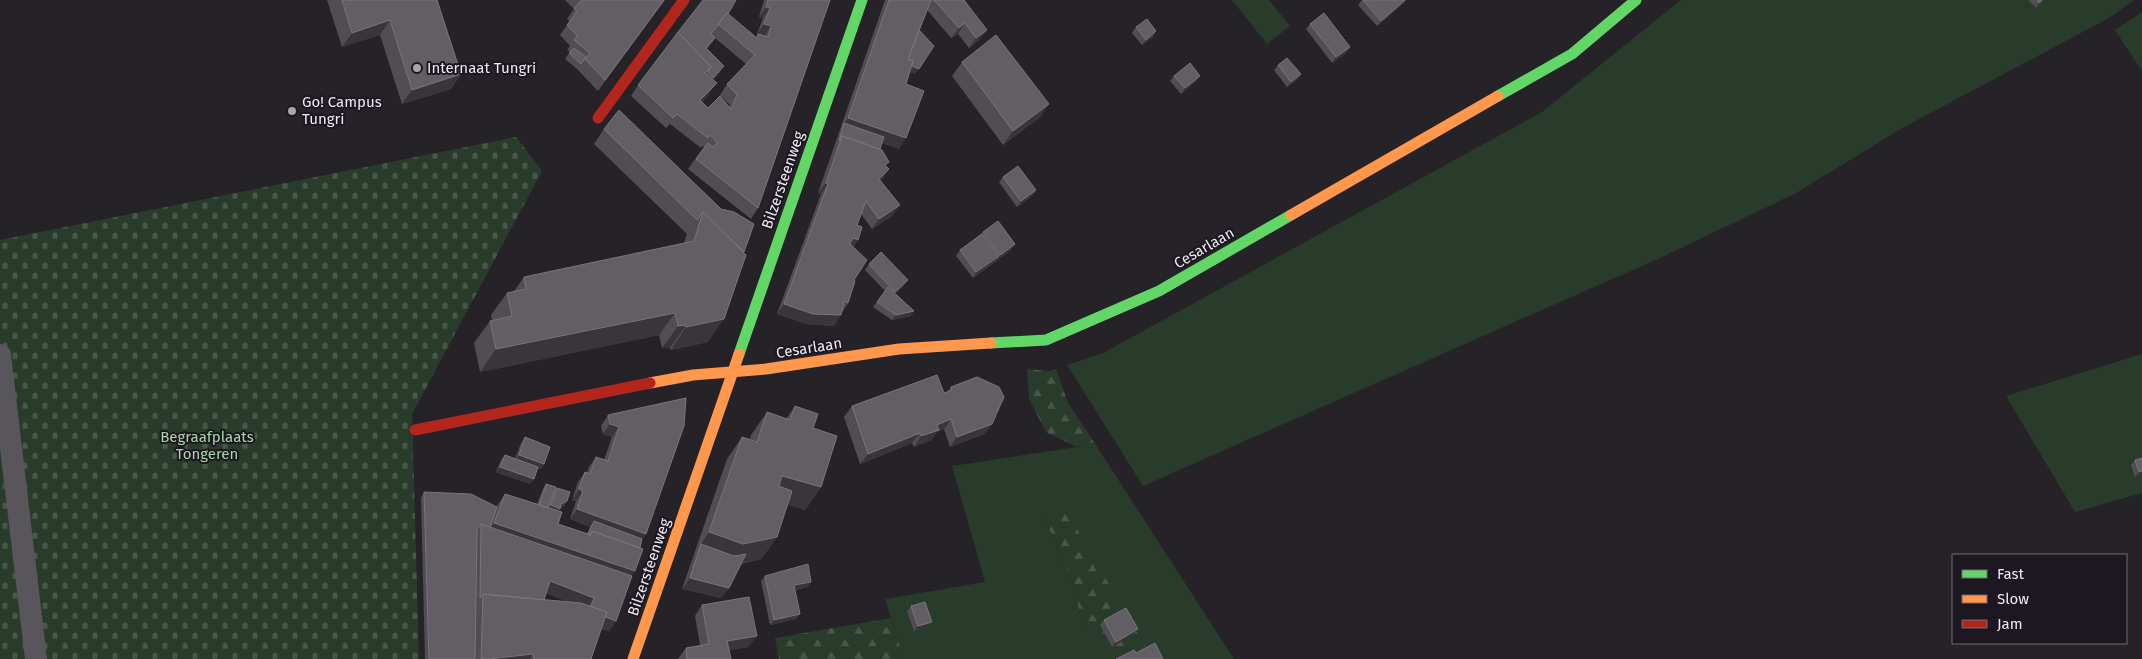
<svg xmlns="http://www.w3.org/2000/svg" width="2142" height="659" font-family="'Fira Sans',sans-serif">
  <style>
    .grass { fill: #293b2a; fill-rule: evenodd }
    .forest { fill: url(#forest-firs) }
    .cemetery { fill: url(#cemetery-stones) }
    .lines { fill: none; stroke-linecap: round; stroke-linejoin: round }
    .street { stroke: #59565b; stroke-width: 22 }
    .fast { stroke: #63d668; stroke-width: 11 }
    .slow { stroke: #ff974d; stroke-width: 11 }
    .jam { stroke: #b3261e; stroke-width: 11 }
    .wall { fill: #504e53; fill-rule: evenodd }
    .shaded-wall { fill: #38363b }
    .building { fill: #615e64; stroke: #77747a }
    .poi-dot { fill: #a7a4aa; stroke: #1d1722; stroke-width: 2 }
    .labels { text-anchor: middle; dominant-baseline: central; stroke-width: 4; stroke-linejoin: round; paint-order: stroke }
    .poi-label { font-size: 15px; fill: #ede9f0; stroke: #1d1722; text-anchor: start }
    .street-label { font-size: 15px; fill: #ede9f0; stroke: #1d1722 }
    .park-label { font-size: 15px; fill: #a5d9a5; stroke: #1d1722 }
  </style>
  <defs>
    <pattern id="forest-firs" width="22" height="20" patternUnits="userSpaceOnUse" patternTransform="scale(1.25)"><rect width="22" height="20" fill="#293b2a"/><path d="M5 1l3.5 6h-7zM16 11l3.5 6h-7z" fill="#485749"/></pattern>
    <pattern id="cemetery-stones" width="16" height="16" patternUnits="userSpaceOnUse" patternTransform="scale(1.25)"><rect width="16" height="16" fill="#293b2a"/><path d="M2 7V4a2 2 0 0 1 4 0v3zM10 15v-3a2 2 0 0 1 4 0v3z" fill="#485749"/></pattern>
  </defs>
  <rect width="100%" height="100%" fill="#262328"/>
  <path class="grass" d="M1232,0H1269L1290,26L1267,44Z
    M1681,0H2134L2109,18L1904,127L1796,193L1660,258L1143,486L1067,365L1103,353L1542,112Z
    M2142,12V71L2115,30Z
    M2142,354V493L2075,512L2006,396Z
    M1094,442L1234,659H904L885,599L985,582L952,466L1077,447ZM1044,517L1112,647L1082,623L1072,579Z"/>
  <path class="forest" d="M1027,369L1049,371L1056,369L1068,403L1094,442L1077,447L1046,432L1029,399Z
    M1062,505L1070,517L1146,648L1112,647L1093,636L1082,623L1072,579L1044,517Z
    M891,618L904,659H779L775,638Z"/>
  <path class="cemetery" d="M516,137L542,171L412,414L419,659H0V240Z"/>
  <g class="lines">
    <path class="street" d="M0,355L36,659"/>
    <path class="fast" d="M1498,96L1572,54L1636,0
      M991,343L1046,340L1159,291L1291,215
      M739,354L862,0"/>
    <path class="slow" d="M1291,215L1498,96
      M650,383L693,375L766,369L899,349L991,343
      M633,659L739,354"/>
    <path class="jam" d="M598,118L684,0
      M415,430L650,383"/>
  </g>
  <path class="wall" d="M327,0H437L461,74L451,89L402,104L380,35L342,47Z
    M565,0H665L598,91L577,69L565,59L570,52L567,50L570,46L560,35L570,21L567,19L574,9Z
    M764,0H830L758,208L751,219L688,169L704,147L702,146L701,148L670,124L666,128L631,96L638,85L728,14L756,38L758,35L757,34L763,18L759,17ZM715,38L746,64L727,84L720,95L730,105L729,107L708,108L702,102L709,94L713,80L720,72L707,49Z
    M885,0H964L987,30L979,40L969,48L958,34L951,38L929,12L927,11L919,30L915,74L910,72L906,84L899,149L882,143L880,149L886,166L882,180L881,181L892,216L872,229L861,214L857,225L858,240L853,247L854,280L848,303L834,326L806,324L777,314L821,194L818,193Z
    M1362,0H1406L1404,3L1377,26L1358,5Z
    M2028,0H2044L2036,8Z
    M1310,24L1350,47L1346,53L1332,63L1306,29Z
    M1136,27L1153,37L1142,45L1132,33Z
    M962,62L1049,104L1039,118L1003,145L952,76Z
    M1278,65L1301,74L1297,80L1287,87L1274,70Z
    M1174,76L1196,81L1181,94L1170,81Z
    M604,129L721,209L708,342L671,350L670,348H662L659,335L480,372L474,343L490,321L492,320L491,315L507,293L514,291L524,277L684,243L687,234L594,144Z
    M1003,177L1036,190L1032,196L1017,207L999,182Z
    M983,232L1015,244L1011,250L973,278L956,256L960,250L981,234Z
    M869,264L904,285L895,294L911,316L892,320L873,307L885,291L865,270Z
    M951,387L992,424L984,434L950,447L944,429L937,432L931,440L914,447L912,443L860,464L844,417L852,406L944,393L947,392Z
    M686,398L646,534L642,539L631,576L616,621L609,631L601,629L591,659H425L421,498L424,492L496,507L505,494L537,504L543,489L546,484L555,491L557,488L567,501L564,506L560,508L558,511V524L587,534L590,527L570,519L576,501L572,500L578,482L585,472L587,473L589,467L596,457L604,460L612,437L603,434L601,426L608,415ZM546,593L569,602L544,600Z
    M795,406L813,428L821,487L805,510L787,504L777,537L761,559L741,564L729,588L721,598L682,589L727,459L742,437L750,439L751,435L767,412L786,419Z
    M525,437L544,464L540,469L538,468L530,484L496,472L501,460L505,455L515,459L521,443Z
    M2142,458V475L2135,477L2131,465L2135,460Z
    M765,576L808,587L795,590L800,614L796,619L770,625L761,581Z
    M702,605L749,647L729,650L731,659H678L686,648L700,645L695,616Z
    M911,606L928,627L914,631L907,611Z
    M1104,620L1134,634L1112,647L1100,625Z"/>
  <path class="shaded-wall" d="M1405,0H1406L1404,3L1377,26L1381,21Z
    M2042,0H2044L2036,8L2039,3Z
    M766,7L770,8L763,18L759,17Z
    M390,20L380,35L342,47L352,33Z
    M965,23L958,34L951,38L959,28Z
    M764,24L771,26L764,37L757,34Z
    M987,30L979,40L969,48L976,38Z
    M1156,31L1153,37L1142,45L1146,40Z
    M1350,47L1346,53L1332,63L1336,57Z
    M905,64L919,69L915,74L901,69Z
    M724,66L720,72L710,83L713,78Z
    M461,74L451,89L402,104L412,90Z
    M1301,74L1297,80L1287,87L1291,82Z
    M1200,76L1196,81L1181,94L1185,88Z
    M717,83L709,94L693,111L700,100Z
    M1049,104L1039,118L1003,145L1013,131Z
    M848,118L906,138L899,149L842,130L844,124Z
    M889,169L882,180L872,189L879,179Z
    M826,183L828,184L821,194L818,193Z
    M1036,190L1032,196L1017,207L1021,201Z
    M900,205L892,216L872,229L879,219Z
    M853,238L858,240L851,250L845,248Z
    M1015,244L1011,250L996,261L1000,255Z
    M999,256L995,261L973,278L976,272Z
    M908,280L904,285L891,297L895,292Z
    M784,304L841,315L834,326L806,324L777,314Z
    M914,311L911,316L892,320L896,315Z
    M675,313L659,335L480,372L496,349Z
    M724,319L708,342L671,350L686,327Z
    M686,325L670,348H662L678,326Z
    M951,419L944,429L937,432L931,440L914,447L921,436L937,425Z
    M610,424L619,427L612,437L603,434Z
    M992,424L984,434L950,447L957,437Z
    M920,433L912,443L860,464L868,454Z
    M519,455L544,464L540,469L515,460Z
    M500,467L534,479L530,484L496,472Z
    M2142,471V475L2135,477L2139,472Z
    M782,476L821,487L805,510L766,498Z
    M579,489L583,491L576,501L572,500Z
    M567,501L564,506L559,509H560L556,514L547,511L551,505L561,504Z
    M577,509L646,534L639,545L594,521L590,527L570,519Z
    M494,523L635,571L625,586L484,538Z
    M709,532L777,537L761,559L727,566L701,544Z
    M690,578L729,588L721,598L682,589Z
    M550,581L594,598L587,608L542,592Z
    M811,582L808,587L790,591L794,585Z
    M590,611L616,621L609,631L582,622Z
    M800,614L796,619L770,625L774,620Z
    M932,622L928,627L914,631L918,626Z
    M1138,629L1134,634L1112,647L1116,642Z
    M757,636L749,647L720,652L727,641Z
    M533,654L530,659H489Z"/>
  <path class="building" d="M342,0H437L461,74L412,90L390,20L352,33Z
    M582,0H664L605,80L585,59L590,53L574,40L577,36L567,25L577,11L574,8Z
    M703,0H736L728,14L727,13L711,34L715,38L706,48L724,66L713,78L708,72L711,67L678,32Z
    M768,0H830L758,208L696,159L708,143L713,147L717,143L713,138L710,135L708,138L677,114L673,118L638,85L678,32L711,67L705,73L717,83L700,100L708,108L720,96L731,109L737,95L727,84L755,55L718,24L727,13L757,38L758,34L768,37L771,26L764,24L770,8L766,7Z
    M889,0H931L908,59L913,61L906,84L924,91L906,138L848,118Z
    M933,0H964L987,30L976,38L965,23L959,28L936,2Z
    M1363,0H1405L1381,21Z
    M2037,0H2042L2039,3Z
    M1324,13L1350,47L1336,57L1310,24Z
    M1147,19L1156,31L1146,40L1136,27Z
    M919,30L934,46L919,69L912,66L913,61L908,59Z
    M996,35L1049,104L1013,131L962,62Z
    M574,48L586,57L581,64L569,53Z
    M1287,58L1301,74L1291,82L1278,65Z
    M1190,63L1200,76L1185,88L1174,76Z
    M619,110L721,209L734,212L754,224L744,252L703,212L697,220L604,129Z
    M844,123L884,137L880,149L842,136L839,141Z
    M842,136L882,150L889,162L885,165L889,169L879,179L900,205L879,219L866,201L857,225L862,227L858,240L853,238L850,244L867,260L854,280L855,281L848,303L844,301L841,315L813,314L784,304L828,184L826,183Z
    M1018,166L1036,190L1021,201L1003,177Z
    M703,212L746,255L724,319L686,327V325L678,326L675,313L496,349L490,321L512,316L507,293L526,289L524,277L694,241Z
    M998,221L1015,244L1000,255L983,232Z
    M982,234L999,256L976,272L960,250Z
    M881,252L908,280L895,292L869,264Z
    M888,287L914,311L896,315L877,302Z
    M937,375L944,393L952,390L951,387L977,377L999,387L1004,397L992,424L957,437L951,419L937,425L939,430L921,436L920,433L868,454L852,406Z
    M686,398L684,426L646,534L577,509L583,491L579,489L585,472L590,474L596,457L608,461L619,427L610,424L608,415Z
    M795,406L818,414L813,428L837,436L821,487L782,476L779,486L792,491L777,537L743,544L709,532L742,437L757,442L767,412L790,420Z
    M525,437L550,447L544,464L519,455Z
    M505,455L538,467L534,479L500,467Z
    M2142,458V471L2139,472L2135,460Z
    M546,484L556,487L548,508L539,505Z
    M557,488L570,492L567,501L561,504L560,509L551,505Z
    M424,492L471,494L497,507L490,527L481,524L477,529L475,659H429Z
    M505,494L562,512L558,524L591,535L592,531L643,549L635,571L494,523Z
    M594,521L642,539L640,548L592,531L589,535L588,534Z
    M481,524L632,576L616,621L605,617L607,612L591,607L594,598L550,581L544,600L483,594L480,598Z
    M701,544L734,556L746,554L729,588L690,578Z
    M808,564L811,582L794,585L800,614L774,620L765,576Z
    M483,594L581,603L607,612L591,659H534L533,654L489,659H481Z
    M749,597L757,636L727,641L731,659H687L686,648L709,644L702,605Z
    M925,602L932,622L918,626L911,606Z
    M1126,608L1138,629L1116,642L1104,620Z
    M1155,643L1163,659H1116L1134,650L1136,653Z"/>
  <g class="poi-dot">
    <circle cx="417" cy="68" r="5"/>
    <circle cx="292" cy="111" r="5"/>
  </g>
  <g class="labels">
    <g class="poi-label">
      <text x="427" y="68">Internaat Tungri</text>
      <text x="302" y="102">Go! Campus<tspan x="302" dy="17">Tungri</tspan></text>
    </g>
    <g class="street-label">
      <text transform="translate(783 180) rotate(-71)">Bilzersteenweg</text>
      <text transform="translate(1204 248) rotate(-30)">Cesarlaan</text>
      <text transform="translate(809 348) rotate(-9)">Cesarlaan</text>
      <text transform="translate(649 567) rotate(-71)">Bilzersteenweg</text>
    </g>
    <g class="park-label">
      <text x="207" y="437">Begraafplaats<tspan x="207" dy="17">Tongeren</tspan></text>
    </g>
  </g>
  <rect x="1952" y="554" width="175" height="90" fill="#1d1722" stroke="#706b74"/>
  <rect x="1962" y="570" width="25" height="8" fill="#63d668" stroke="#706b74"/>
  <text x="1997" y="579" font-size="15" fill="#ede9f0">Fast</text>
  <rect x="1962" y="595" width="25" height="8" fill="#ff974d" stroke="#706b74"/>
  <text x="1997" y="604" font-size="15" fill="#ede9f0">Slow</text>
  <rect x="1962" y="620" width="25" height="8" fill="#b3261e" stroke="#706b74"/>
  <text x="1997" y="629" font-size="15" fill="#ede9f0">Jam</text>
</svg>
